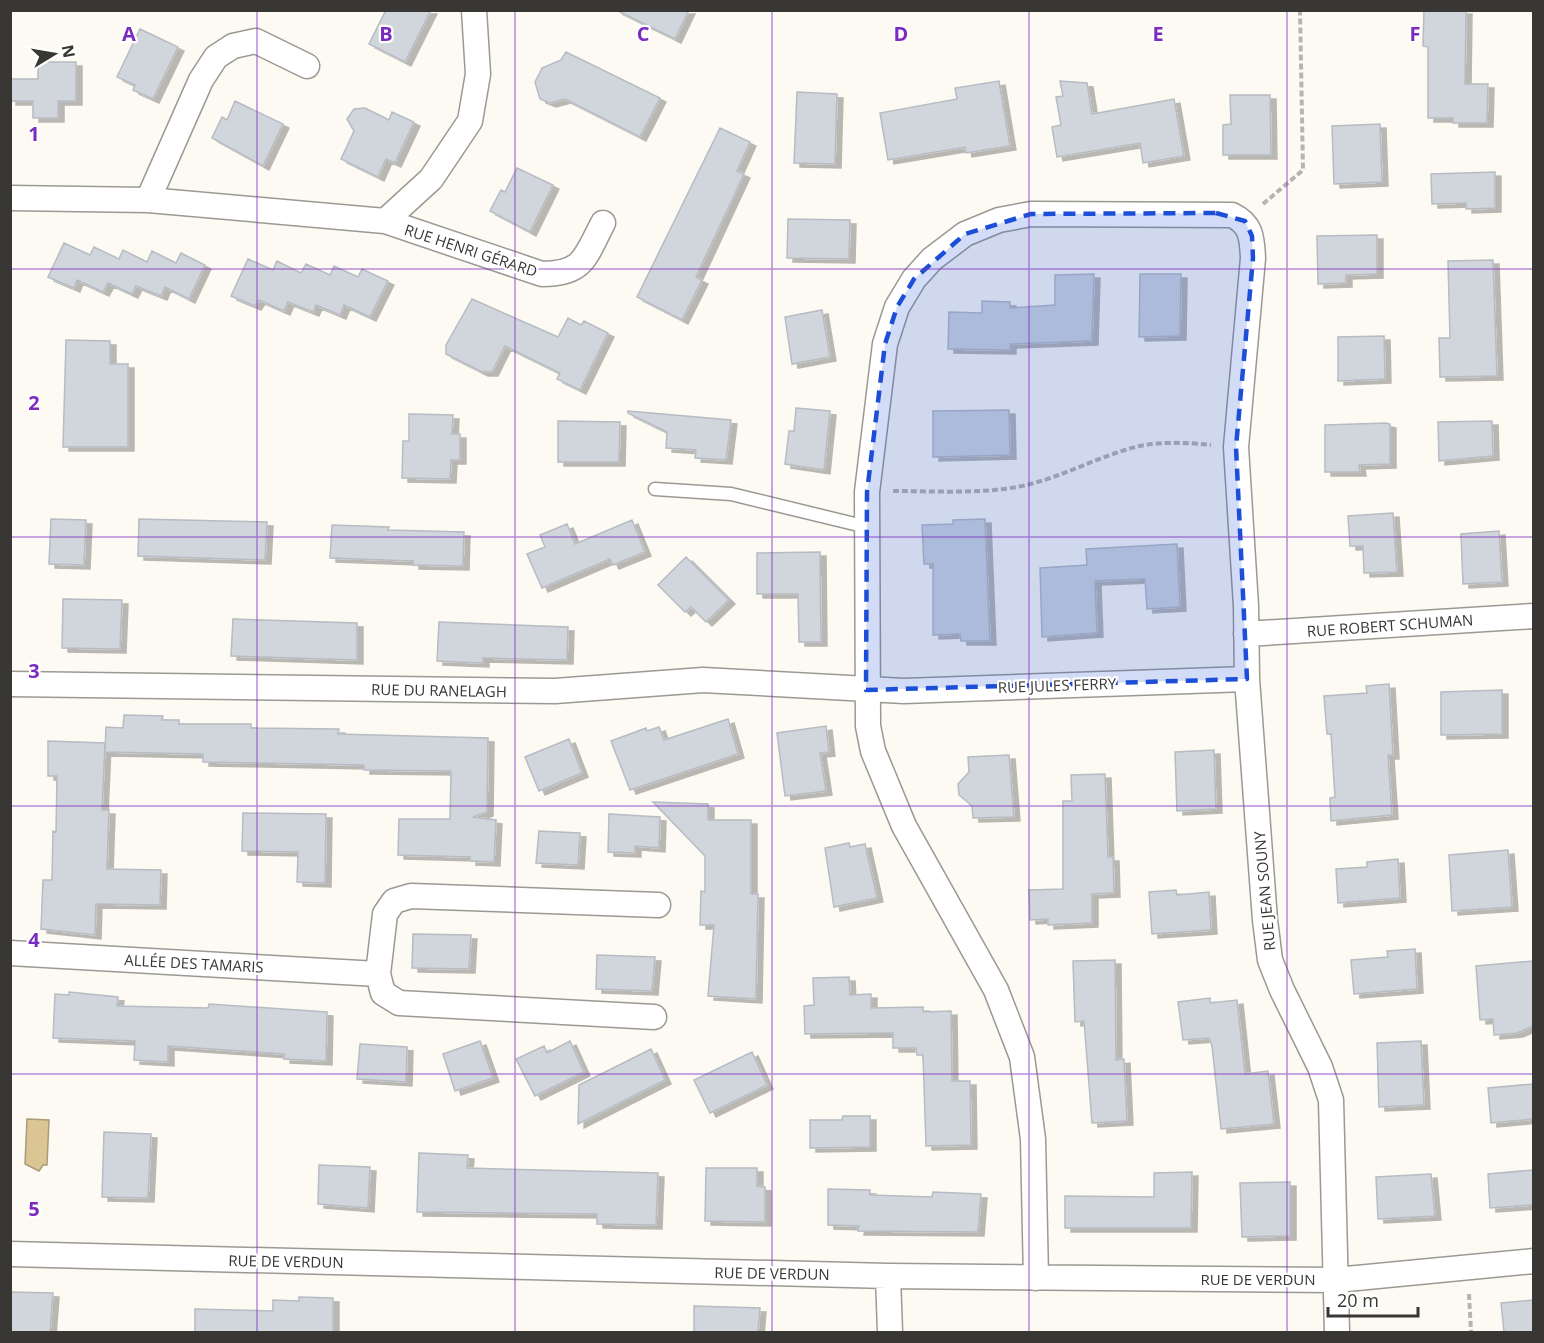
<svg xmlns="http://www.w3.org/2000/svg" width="1544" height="1343" font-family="'Open Sans',sans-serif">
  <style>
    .water { fill: #dbc594; stroke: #aa9a77; stroke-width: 1.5 }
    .building { fill: #d0d6dc; stroke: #b6bcc2; stroke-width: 1.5; filter: url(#shadow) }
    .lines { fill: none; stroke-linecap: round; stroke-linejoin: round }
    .lane-casing { stroke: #9c9992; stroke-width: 15 }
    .street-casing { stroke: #9c9992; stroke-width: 27 }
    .path { stroke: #b6b4af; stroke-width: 4; stroke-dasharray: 6 3; stroke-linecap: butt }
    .lane { stroke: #fff; stroke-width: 12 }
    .street { stroke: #fff; stroke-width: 24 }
    .marked { fill: #1d4ed8; fill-opacity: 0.2; stroke: #1d4ed8; stroke-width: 4.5; stroke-dasharray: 12 8; stroke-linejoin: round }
    .grid { fill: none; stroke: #7b2cbf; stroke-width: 1.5; stroke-opacity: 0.55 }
    .labels { text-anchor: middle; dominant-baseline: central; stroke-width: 4.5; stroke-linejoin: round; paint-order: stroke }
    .street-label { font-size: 15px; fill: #383734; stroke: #fff }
    .grid-label { font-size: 20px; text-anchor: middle; font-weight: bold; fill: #7b2cbf; stroke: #fff; stroke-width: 4.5; stroke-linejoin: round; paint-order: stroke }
  </style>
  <defs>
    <filter id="shadow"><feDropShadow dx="6" dy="4" stdDeviation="0" flood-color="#0004"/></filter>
  </defs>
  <rect width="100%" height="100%" fill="#fdfaf3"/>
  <path class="water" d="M27,1119L49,1120L47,1165H43L39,1171L25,1164Z"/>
  <path class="building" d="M386,10H431L405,62L369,44Z
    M616,10H689L675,39Z
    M1424,10H1466L1465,84H1488L1487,123H1453V118H1428V47L1423,46Z
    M140,29L178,47L153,99L133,90L135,85L117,77Z
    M566,52L660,98L640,137L565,99L550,103L540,99L535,82L542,68L561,60Z
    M38,62H76V101H58V118H33V101H10V79H38Z
    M999,81L1010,146L966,153L965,147L888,160L880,113L957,99L955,88Z
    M1060,81L1087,83L1092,114L1174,99L1184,156L1143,163L1140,143L1057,157L1052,127L1061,125L1056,97L1063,96Z
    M797,92L837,94L835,164L794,163Z
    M1230,95H1270L1271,155H1223V125L1231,124Z
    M235,101L283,124L263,166L212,138L222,117L227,120Z
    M365,108L389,120L392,112L414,122L395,163L386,159L378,177L341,159L354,131L347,119L354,109Z
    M1380,124L1382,182L1334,184L1332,126Z
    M720,128L750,142L737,171L744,174L696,277L702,280L682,320L637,297Z
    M517,168L553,185L530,232L490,211L501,190L505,192Z
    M1495,172V208L1466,209V203L1432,204L1431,174Z
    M788,219L850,220L849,259L787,258Z
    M1377,235V274L1346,275V283L1318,284L1317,236Z
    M64,243L90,255L94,247L119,259L123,250L147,262L152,251L176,263L181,253L205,265L189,299L165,287L161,296L136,286L132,294L108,283L103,292L77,280L74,288L48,277Z
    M248,259L273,270L277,261L301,273L306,264L330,275L334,266L358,277L362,269L388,281L370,317L344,305L340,315L316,305L313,312L288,302L284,311L259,300L255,306L231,296Z
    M1493,260L1497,376L1440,377L1439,338H1450L1448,261Z
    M1094,274L1092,341L1010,344V350L948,349L949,312L982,313V301L1010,302V308L1055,305V275Z
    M1140,274H1181L1180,336L1139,337Z
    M472,299L558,337L568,318L581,325L584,321L608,333L580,390L557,379L560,373L505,346L492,372H482L446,354V345Z
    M822,310L830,357L792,364L785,317Z
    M1384,336L1385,379L1338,381V337Z
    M66,340L110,341V364H128V447H63Z
    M796,408L830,411L824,470L785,464L789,431H794Z
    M1009,410L1010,455L933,457V411Z
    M628,411L731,420L726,460L695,458L696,450L666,448L667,432L628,413Z
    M409,414L453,415L452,434H460V460H451L450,479L402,478L403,441H409Z
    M558,421L620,422L619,462H558Z
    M1492,421L1493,456L1439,461L1438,422Z
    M1386,423L1390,424V464L1359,465L1360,472H1325V425Z
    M1393,513L1397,572L1364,573L1363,546H1350L1348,516Z
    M51,519L86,520L84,565L49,564Z
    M139,519L267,522L265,560L138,556Z
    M985,519L990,641H961L960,634L933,635V564H924L922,525L953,524V520Z
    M632,520L645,552L613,565L610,559L542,588L527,554L545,547L540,535L567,524L575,544Z
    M332,525L389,527L388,530L464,532L463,566L413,565V561L330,558Z
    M1499,531L1502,582L1463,584L1461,534Z
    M1177,544L1180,607L1147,609L1145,579L1095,581L1097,633L1042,637L1040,568L1087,565L1086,549Z
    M820,552L821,642H799L798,594H757V553Z
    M686,557L729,600L706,622L691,607L685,612L658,585Z
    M63,599L122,600L120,649L62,648Z
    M233,619L357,623V660L231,656Z
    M439,622L568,627L567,660L483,658V663L437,661Z
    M1389,684L1393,755H1388L1392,815L1331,821L1330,798L1335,797L1331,734H1327L1324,696L1367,693L1366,686Z
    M1502,690V734L1441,735V692Z
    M124,715L163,716L162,720H179V724H251V728L339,729L338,734L488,738L487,812L473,817L496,820L494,862L470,861V857L398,855L399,819H450L451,771L364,770V765L203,762V754L105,752L106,727L123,728Z
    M728,719L738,754L630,790L611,741L646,728L647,731L659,727L664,740Z
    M826,726L829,752L820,753L826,791L785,796L777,733Z
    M569,739L582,773L539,791L525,757Z
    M48,741L105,743L102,810H109L107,869L161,870L160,905L96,904L95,935L41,929L43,880H52L53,831L56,832L57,776H48Z
    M1214,750L1216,809L1177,811L1175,752Z
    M1009,755L1014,817L973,818L972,806L959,795L958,784L969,772L968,757Z
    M1105,774L1108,857H1113L1114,893L1092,894V923L1048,925V919L1030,920L1029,890L1063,889V801H1072L1071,775Z
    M653,802L708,804V820H751V894H758L756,999L708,996L714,925H700L701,891L705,892V856Z
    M243,813L326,814L325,883L297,882L298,852L242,851Z
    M609,814L660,817L659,848L635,846V853L608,852Z
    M539,831L580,833L578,865L536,863Z
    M849,843L850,847L865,844L877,898L834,907L825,848Z
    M1508,850L1512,907L1452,911L1449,855Z
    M1398,859L1400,898L1338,903L1336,869L1367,867V862Z
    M1176,890L1177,895L1209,892L1211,930L1152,934L1149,892Z
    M413,934L471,935L469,969L412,968Z
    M1415,949L1417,989L1354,994L1351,960L1388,957L1387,951Z
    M597,955L655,957L652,991L596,989Z
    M1115,960L1116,1060L1124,1059L1127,1121L1092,1123L1084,1021L1075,1022L1073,961Z
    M1533,961V1026L1517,1033L1494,1035L1493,1019L1480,1020L1476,966Z
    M849,977L850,995L871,994V1008L923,1007V1012L951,1011L952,1081H970L971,1145L926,1146L923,1055H917L916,1048H893V1033L805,1034L804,1006L814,1005L813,978Z
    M69,992L118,997L117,1006L208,1008L209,1004L327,1012L326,1061L284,1059V1054L168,1046V1062L134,1060L135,1041L53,1038L55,994L69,995Z
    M1210,998V1003L1237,1000L1245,1074L1268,1071L1274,1124L1221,1129L1212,1046L1209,1038L1183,1040L1178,1002Z
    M480,1041L493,1078L455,1091L443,1054Z
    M570,1041L584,1072L535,1096L516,1059L544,1046L547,1053Z
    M1421,1041L1424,1105L1379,1107L1377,1043Z
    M360,1044L407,1047L406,1082L357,1079Z
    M651,1049L665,1080L578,1124L579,1085Z
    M752,1052L767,1085L710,1113L694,1080Z
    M1533,1084V1119L1491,1123L1488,1088Z
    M843,1116H870V1147L810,1148V1120H842Z
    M104,1132L151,1134L148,1198L102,1197Z
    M419,1153L468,1155L467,1168L658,1173L656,1225L597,1224V1214L417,1212Z
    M319,1165L370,1167L368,1208L318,1204Z
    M706,1168H757V1186L765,1187V1222L705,1221Z
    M1533,1170V1205L1490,1208L1488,1174Z
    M1192,1172L1191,1228H1065V1196L1154,1197V1173Z
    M1431,1174L1435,1216L1378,1219L1376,1177Z
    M1290,1182V1236L1242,1237L1240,1183Z
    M828,1189L870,1190V1195L932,1197L933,1192L981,1194L978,1232L858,1231L859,1226L828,1225Z
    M10,1292L53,1293L50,1332H10Z
    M299,1297L333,1298V1332H195V1309L273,1311V1300L299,1301Z
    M1533,1300V1332H1504L1501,1303Z
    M694,1306L760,1308L758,1332H694Z"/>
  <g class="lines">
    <g class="lane-casing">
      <path id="lane" d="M655,489L731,494L867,527"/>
    </g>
    <g class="street-casing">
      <path id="street" d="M10,198L148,200L385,221L542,274C584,274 585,257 603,223
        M148,200L201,80L216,57L233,46L256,41L307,66
        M385,221L431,179L470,121L478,74L474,10
        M1246,634L1534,616
        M10,684L555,691L703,680L904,691L1247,679
        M10,953L378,974L383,993L399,1003L654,1017
        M378,974L385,914L394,901L411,896L658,905
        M10,1254L888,1276L1336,1280L1534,1261
        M888,1276L890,1332
        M1036,1278L1033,1139L1022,1057L996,990L904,826L873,751L868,726L867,492L885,344L897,307L914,279L932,259L965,234L999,220L1031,214L1232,215C1251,224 1252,237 1253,258L1236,447L1246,606L1247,679L1265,920L1270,960L1282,990L1320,1067L1331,1100L1337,1332"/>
    </g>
    <path class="path" d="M1263,204L1303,170L1300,10
      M893,491C934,491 977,494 1017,487C1058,479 1086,462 1125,450C1151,441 1184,442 1211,445
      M1469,1294L1471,1332"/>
    <use href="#lane" class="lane"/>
    <use href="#street" class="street"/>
  </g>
  <path class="marked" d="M1216,213L1245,221L1252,236L1253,258L1236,447L1247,679L866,690L867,492L885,344L897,307L914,279L965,234L1031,214Z"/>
  <path class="grid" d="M257,10V1332M515,10V1332M772,10V1332M1029,10V1332M1287,10V1332M10,269H1534M10,537H1534M10,806H1534M10,1074H1534"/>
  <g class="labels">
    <g class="street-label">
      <text transform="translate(471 250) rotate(18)">RUE HENRI GÉRARD</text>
      <text transform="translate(1390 625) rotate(-4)">RUE ROBERT SCHUMAN</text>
      <text transform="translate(1057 685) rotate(-2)">RUE JULES FERRY</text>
      <text transform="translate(439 690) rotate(1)">RUE DU RANELAGH</text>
      <text transform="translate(1264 891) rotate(-95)">RUE JEAN SOUNY</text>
      <text transform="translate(194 963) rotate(3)">ALLÉE DES TAMARIS</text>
      <text transform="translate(286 1261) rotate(1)">RUE DE VERDUN</text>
      <text transform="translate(772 1273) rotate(1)">RUE DE VERDUN</text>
      <text x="1258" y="1279">RUE DE VERDUN</text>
    </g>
  </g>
  <g class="grid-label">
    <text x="129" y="41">A</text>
    <text x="386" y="41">B</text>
    <text x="643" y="41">C</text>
    <text x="901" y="41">D</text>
    <text x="1158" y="41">E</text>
    <text x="1415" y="41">F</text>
    <text x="34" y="141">1</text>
    <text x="34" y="410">2</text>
    <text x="34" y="678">3</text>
    <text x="34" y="947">4</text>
    <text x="34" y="1216">5</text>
  </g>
  <rect width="1544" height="1343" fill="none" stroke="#383734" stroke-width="24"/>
  <g transform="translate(54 54) rotate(79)" stroke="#ffffff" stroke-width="4.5" paint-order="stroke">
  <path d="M0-4.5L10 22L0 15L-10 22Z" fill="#383734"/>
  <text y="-9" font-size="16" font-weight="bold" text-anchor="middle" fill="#383734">N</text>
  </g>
  <path d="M1328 1307v9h90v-9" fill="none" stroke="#383734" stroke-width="3"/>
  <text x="1337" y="1307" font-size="18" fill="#383734" stroke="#ffffff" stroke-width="4.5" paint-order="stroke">20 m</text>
</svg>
